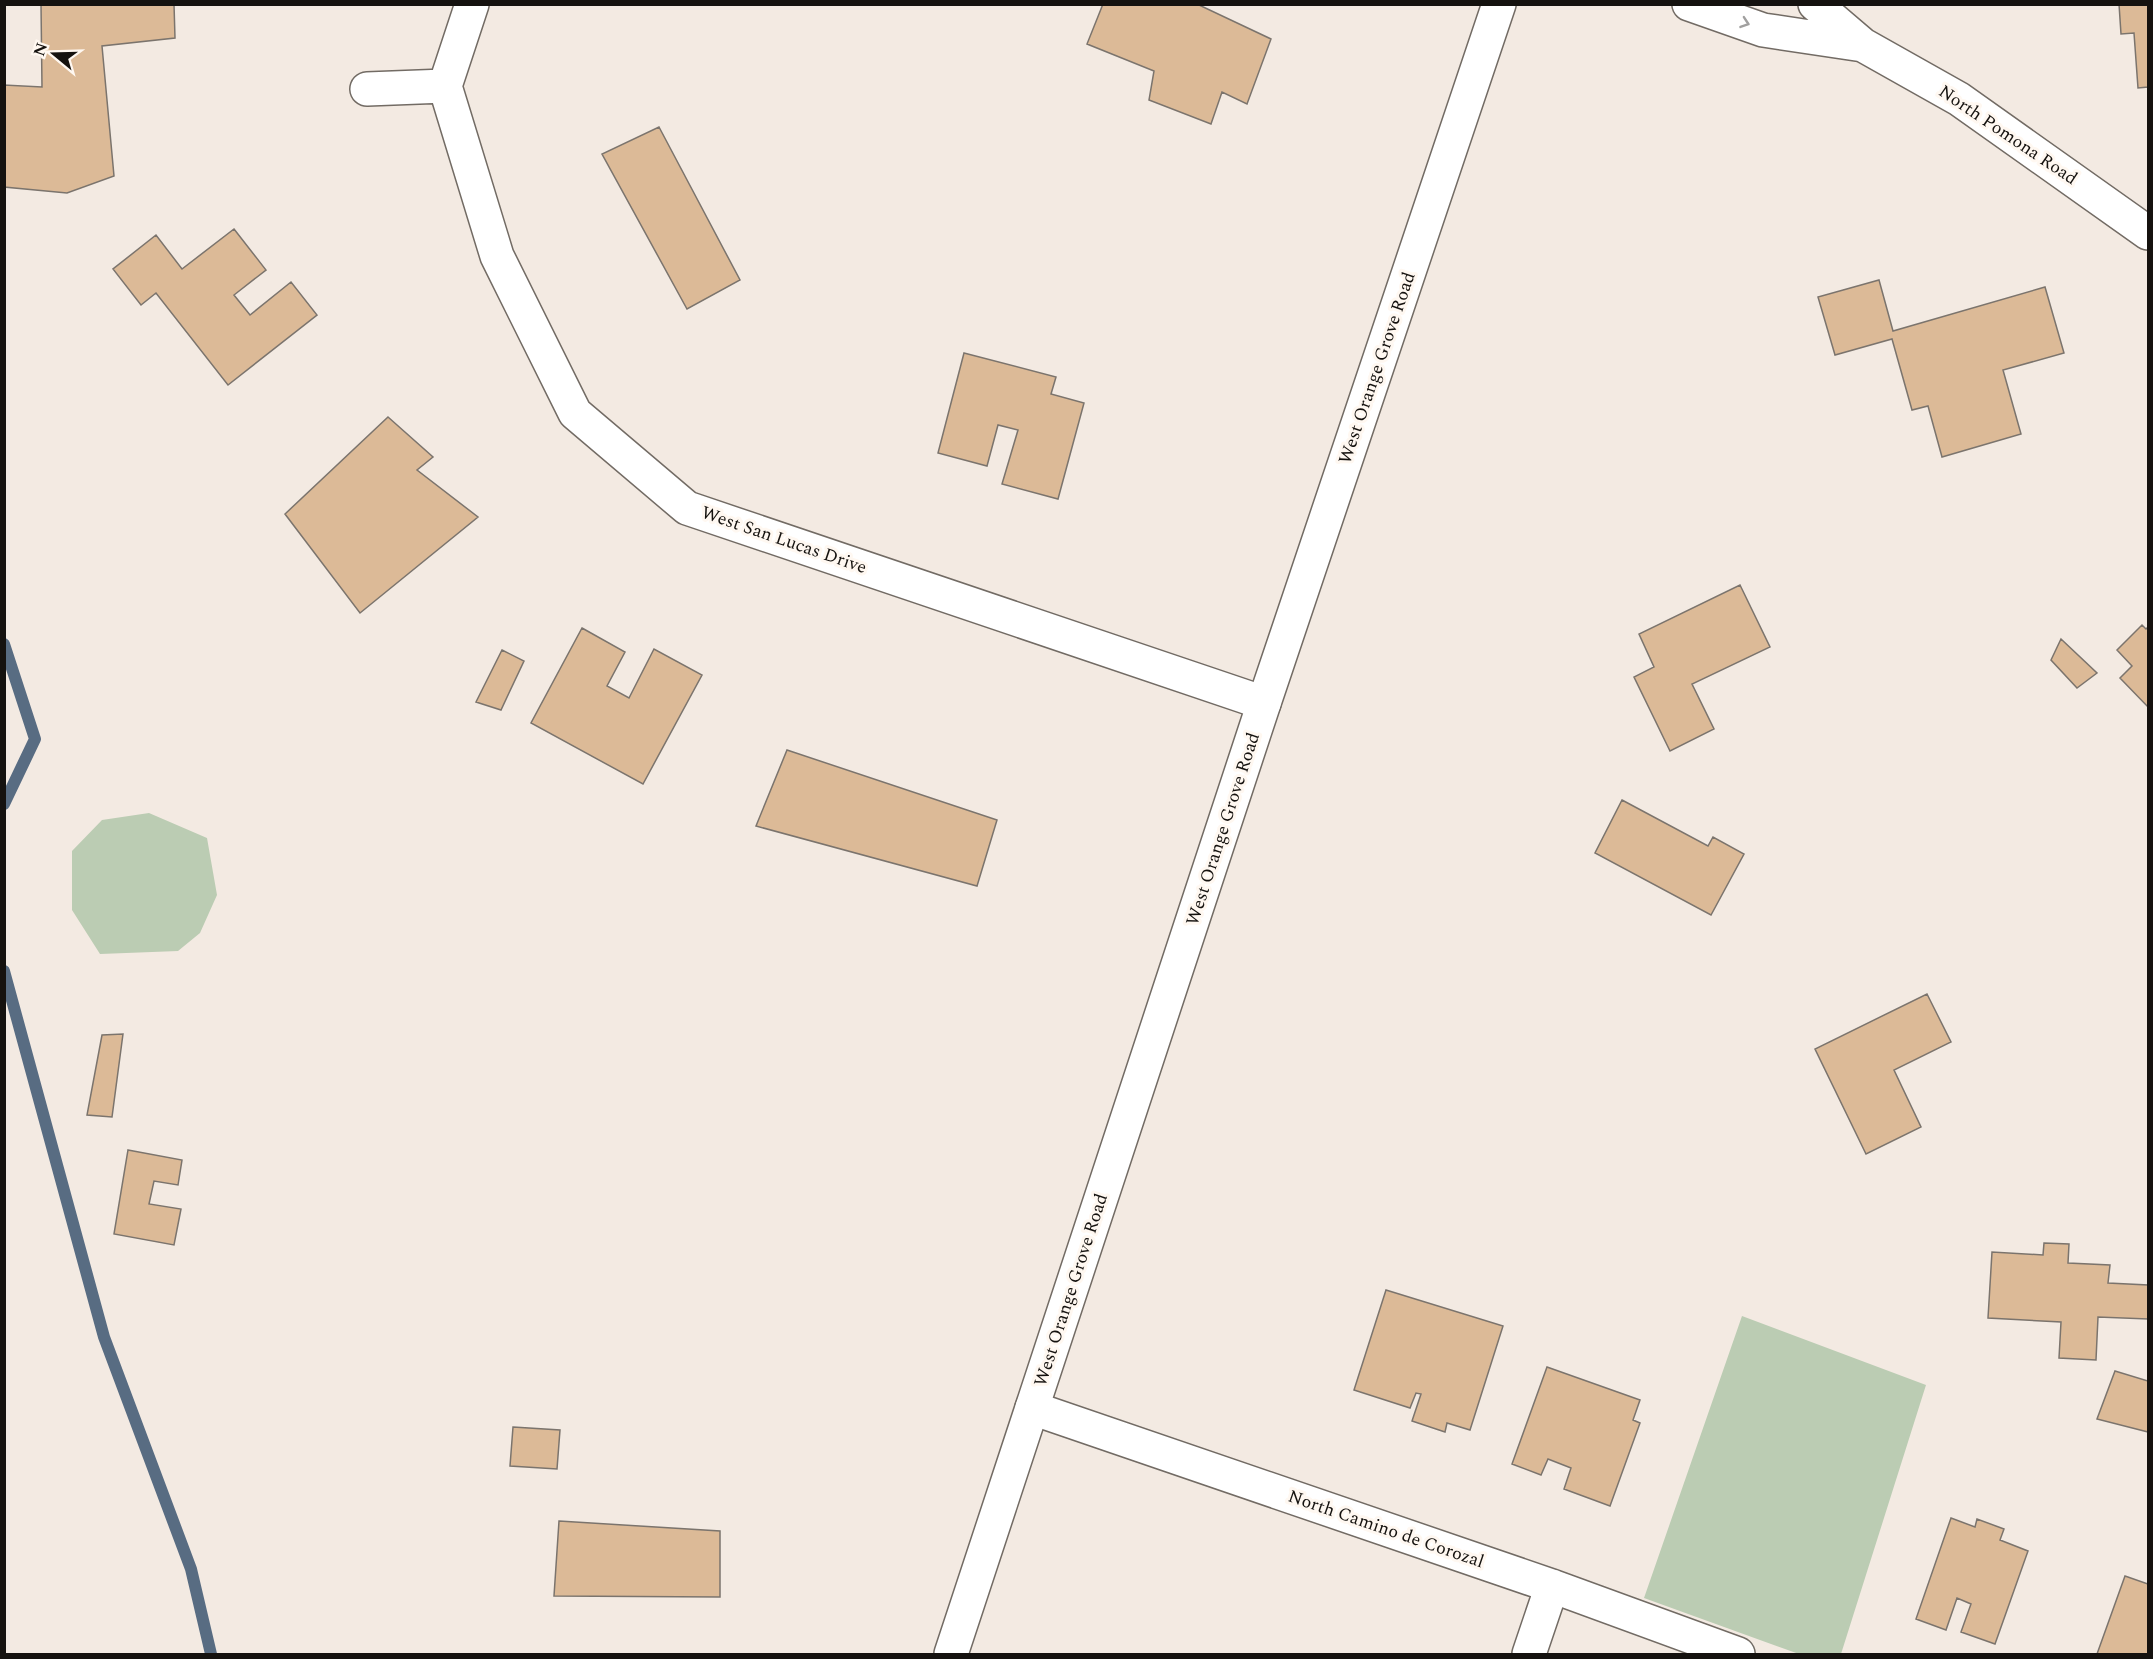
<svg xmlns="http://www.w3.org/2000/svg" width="2153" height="1659" font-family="Spectral,serif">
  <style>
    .green { fill: #bbccb3 }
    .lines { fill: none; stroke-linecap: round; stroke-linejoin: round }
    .stream { stroke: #586c82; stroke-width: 12 }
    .building { fill: #dcba97; stroke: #7b746d; stroke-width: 1.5 }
    .minor-casing { stroke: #726b64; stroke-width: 36 }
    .primary-casing { stroke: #726b64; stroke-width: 36 }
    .minor { stroke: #fff; stroke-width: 33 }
    .primary { stroke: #fff; stroke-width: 33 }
    .oneway { stroke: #a1a09f }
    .labels { text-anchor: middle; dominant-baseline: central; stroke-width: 6; stroke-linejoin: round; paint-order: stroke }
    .street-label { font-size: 18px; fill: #15120f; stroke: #fff8f1 }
  </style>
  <rect width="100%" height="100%" fill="#f3eae2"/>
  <path class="green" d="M149,813L207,838L217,895L200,933L178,951L100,954L72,910V851L102,820Z
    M1742,1316L1926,1385L1841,1654H1799L1644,1598Z"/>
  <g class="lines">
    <path class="stream" d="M4,644L35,739L4,804
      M4,971L104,1337L191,1569L211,1654"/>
  </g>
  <path class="building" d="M41,4H174L175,38L102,46L114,176L67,193L4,187V85L42,87Z
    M1103,4H1197L1271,39L1247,104L1222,92L1211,124L1149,100L1154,71L1087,44Z
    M2119,4H2148V87L2138,88L2134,33L2121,34Z
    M659,127L740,280L687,309L602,154Z
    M234,229L266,270L234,295L250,315L291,282L317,315L228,385L156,293L141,305L113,269L156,235L182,269Z
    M1879,280L1893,331L2045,287L2064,353L2003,370L2021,434L1942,457L1928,406L1912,410L1892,339L1835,355L1818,297Z
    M964,353L1056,377L1051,394L1084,403L1058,499L1002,484L1018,430L998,425L987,466L938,453Z
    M388,417L433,457L417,470L478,517L360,613L285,514Z
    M1740,585L1770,647L1692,684L1714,729L1670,751L1634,677L1654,667L1639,634Z
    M2142,625L2146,629L2148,627V707L2120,678L2132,666L2117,650Z
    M582,628L625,652L607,686L629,698L654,649L702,675L643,784L531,723Z
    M2061,639L2097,673L2077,688L2051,660Z
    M502,650L524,661L501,710L476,702Z
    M787,750L997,820L977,886L756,826Z
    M1622,800L1708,846L1713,837L1744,854L1711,915L1595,853Z
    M1927,994L1951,1042L1894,1070L1921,1127L1866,1154L1815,1049Z
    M123,1034L112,1117L87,1115L102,1035Z
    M128,1150L182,1160L178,1185L154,1181L149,1204L181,1209L174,1245L114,1234Z
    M2044,1243L2069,1244L2068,1263L2110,1265L2108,1283L2148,1285V1319L2098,1317L2096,1360L2059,1358L2061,1322L1988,1318L1992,1252L2043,1255Z
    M1386,1290L1503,1326L1470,1430L1447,1423L1445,1432L1412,1421L1421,1394L1416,1393L1410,1408L1354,1390Z
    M1547,1367L1640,1400L1633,1420L1640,1423L1610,1506L1564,1489L1571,1468L1548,1459L1541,1475L1512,1464Z
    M2115,1371L2148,1381V1432L2097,1419Z
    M513,1427L560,1430L557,1469L510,1466Z
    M1951,1518L1975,1527L1977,1519L2004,1529L2000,1540L2028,1551L1995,1644L1961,1632L1971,1604L1957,1598L1946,1630L1916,1619Z
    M559,1521L720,1531V1597L554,1596Z
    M2125,1576L2148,1584V1654H2097Z"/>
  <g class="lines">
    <g class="minor-casing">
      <path id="minor" d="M472,4L445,86L497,256L575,413L687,508L1264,703
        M1689,4L1763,30L1863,45
        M1815,4L1863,45L1959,99L2148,233
        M367,89L445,86
        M1032,1408L1552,1586L1738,1654
        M1529,1654L1552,1586"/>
    </g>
    <g class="primary-casing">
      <path id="primary" d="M951,1654L1264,703L1499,4"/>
    </g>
    <use href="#minor" class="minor"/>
    <use href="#primary" class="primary"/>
  </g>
  <defs><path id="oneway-chevron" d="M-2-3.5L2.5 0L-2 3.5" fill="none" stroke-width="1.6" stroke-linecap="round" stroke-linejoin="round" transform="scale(1.5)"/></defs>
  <use class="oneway" href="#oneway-chevron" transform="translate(1745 23) rotate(19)"/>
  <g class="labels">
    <g class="street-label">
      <text transform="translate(2008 135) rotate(34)">North Pomona Road</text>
      <text transform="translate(1377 368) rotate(-71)">West Orange Grove Road</text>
      <text transform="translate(784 540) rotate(19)">West San Lucas Drive</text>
      <text transform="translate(1223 829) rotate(-72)">West Orange Grove Road</text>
      <text transform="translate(1071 1290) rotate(-72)">West Orange Grove Road</text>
      <text transform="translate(1386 1529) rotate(19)">North Camino de Corozal</text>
    </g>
  </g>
  <rect width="2153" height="1659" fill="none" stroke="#15120f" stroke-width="12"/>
  <g transform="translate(54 54) rotate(289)" stroke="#fff8f1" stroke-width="4.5" paint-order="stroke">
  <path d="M0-4.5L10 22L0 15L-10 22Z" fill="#15120f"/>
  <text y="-9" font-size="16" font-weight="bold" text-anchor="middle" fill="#15120f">N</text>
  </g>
</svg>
